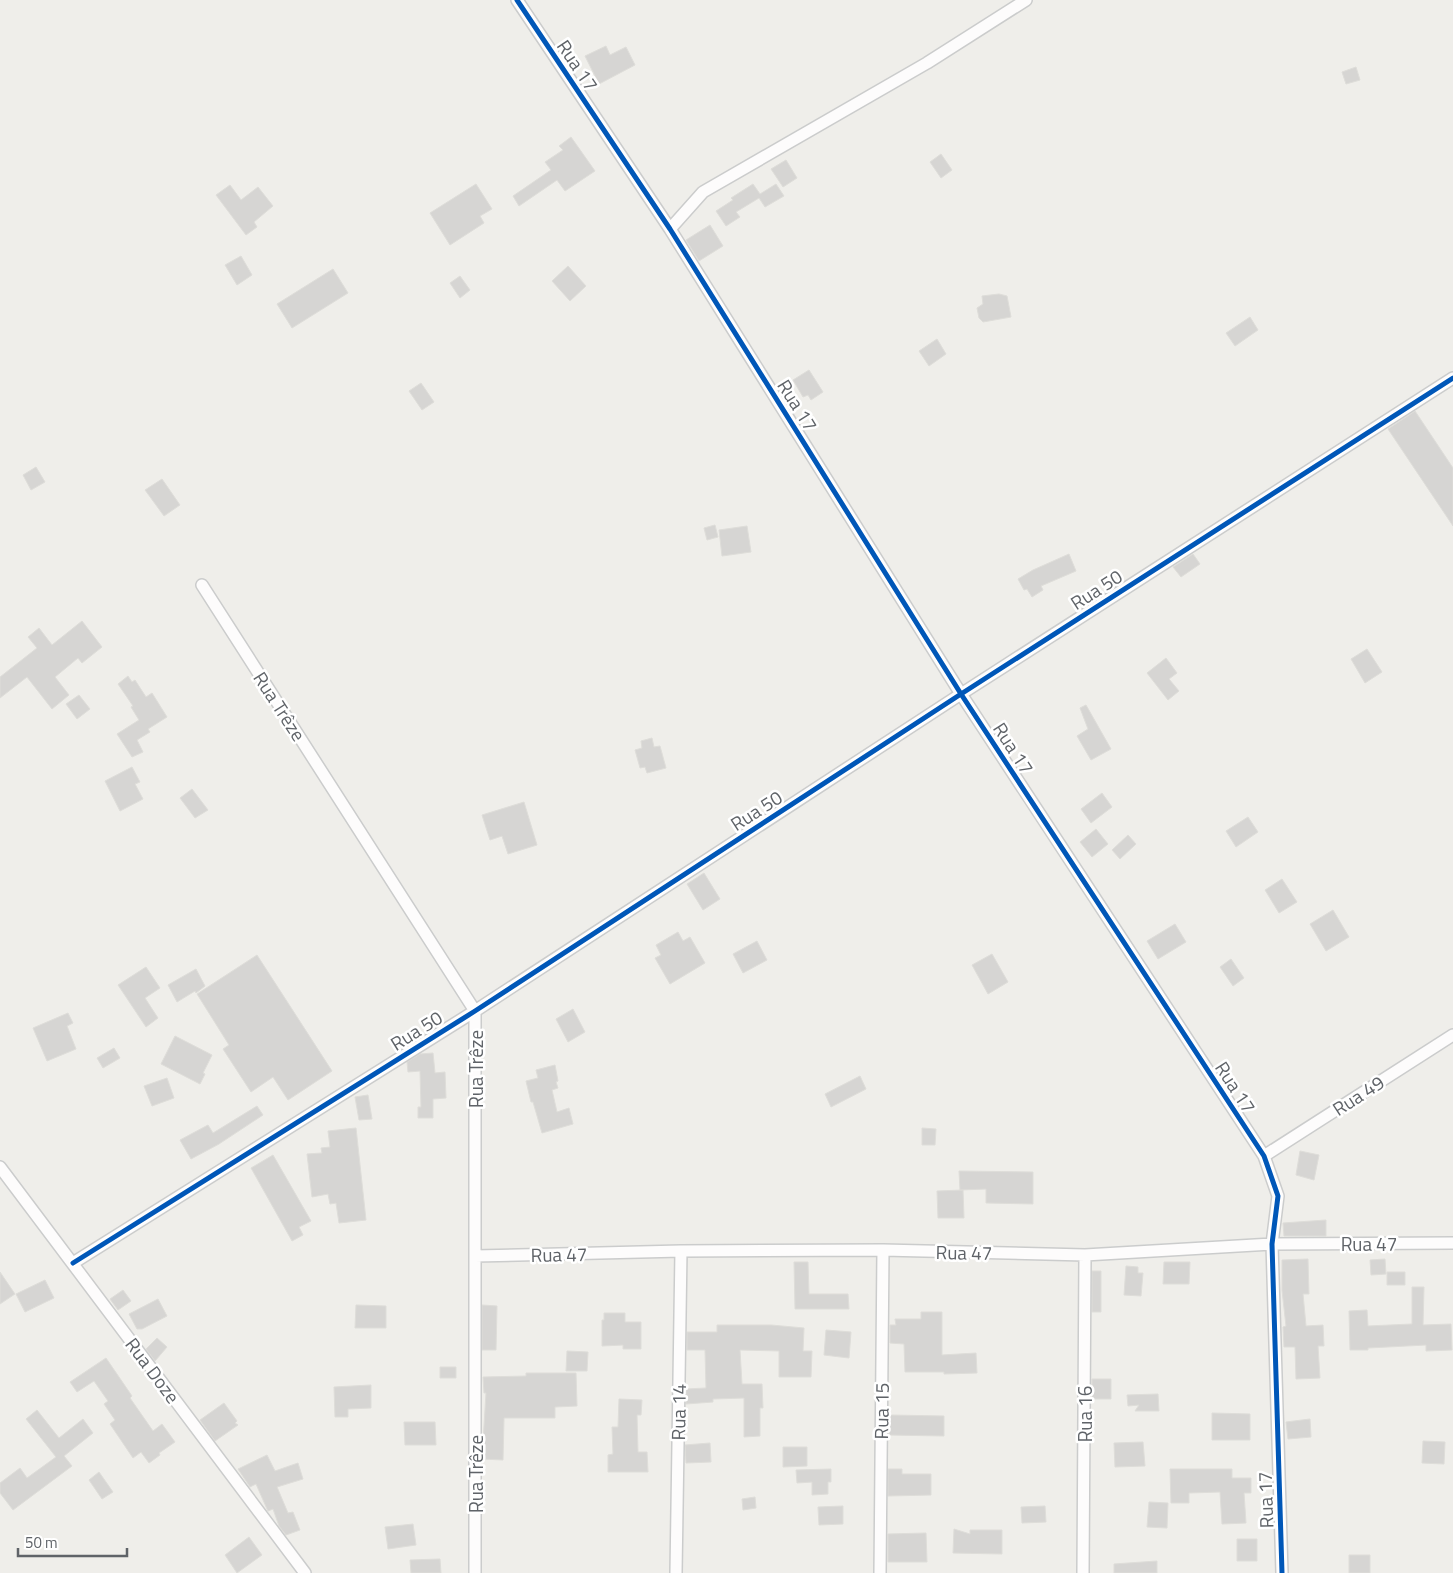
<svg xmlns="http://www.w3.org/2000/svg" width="1453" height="1573" font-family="'Titillium Web',sans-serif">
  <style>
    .building { fill: #d6d5d3; stroke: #deddd9 }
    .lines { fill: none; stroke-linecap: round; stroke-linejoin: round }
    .street-casing { stroke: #cbcccc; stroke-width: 14 }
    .street { stroke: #fdfcfc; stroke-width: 11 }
    .cycleway-casing { stroke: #fff; stroke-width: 8 }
    .cycleway { stroke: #0057b8; stroke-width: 5 }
    .labels { text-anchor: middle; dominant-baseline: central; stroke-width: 5; stroke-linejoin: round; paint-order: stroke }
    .street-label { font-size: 19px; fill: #5f6368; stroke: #fff }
  </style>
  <rect width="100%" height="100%" fill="#efeeea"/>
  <path class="building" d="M606,46L610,55L626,47L635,65L599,84L585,56Z
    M1356,67L1360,80L1346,84L1342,72Z
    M571,137L595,171L565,191L557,180L519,206L513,196L551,170L545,162L563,150L559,146Z
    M941,154L952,170L941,178L930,162Z
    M786,160L797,178L783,187L771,169Z
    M476,184L492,209L480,216L484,223L450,245L430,213Z
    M753,184L760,194L776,184L784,196L765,207L759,198L736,212L740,217L726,226L716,211L733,200L731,198Z
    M230,185L241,200L258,187L273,206L254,222L257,227L246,235L216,195Z
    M710,225L723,246L699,261L686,240Z
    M241,256L252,275L237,285L225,265Z
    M568,266L586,286L570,301L552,281Z
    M333,269L348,293L292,328L277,304Z
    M460,276L470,290L460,298L450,283Z
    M999,294L1007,296L1011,317L983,322L979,318L977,308L983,304L982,296Z
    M1250,317L1258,330L1235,346L1226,333Z
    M937,339L946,354L929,366L919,351Z
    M809,370L823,392L811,400L808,395L803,397L793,380Z
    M421,383L434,402L422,410L409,391Z
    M1415,411L1453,468V526L1388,429Z
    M36,467L45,482L31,490L23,475Z
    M162,479L180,505L164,516L145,490Z
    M715,525L718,537L707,540L704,528Z
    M747,526L751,552L722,556L719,530Z
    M1069,554L1076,571L1041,586L1043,590L1032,597L1027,589L1024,590L1018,579L1033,570Z
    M1193,554L1200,564L1181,577L1173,567Z
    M82,621L102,647L82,663L78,658L55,677L69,695L52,709L27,677L0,698V677L37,648L28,637L39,628L52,645Z
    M1367,649L1382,672L1365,683L1351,659Z
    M1166,658L1177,673L1169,679L1179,691L1168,700L1147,673Z
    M128,676L132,682L135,680L146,697L152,693L167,717L148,729L150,732L137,740L143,752L132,757L117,734L139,720L131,707L133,706L118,684Z
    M79,695L90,709L77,719L66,704Z
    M1086,705L1111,749L1091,760L1077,736L1088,729L1080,708Z
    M652,738L654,747L660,746L666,768L647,773L645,767L640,768L635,750L642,748L641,741Z
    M132,767L140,782L135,784L143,799L120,811L105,781Z
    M192,789L208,810L195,818L180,798Z
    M1102,793L1112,807L1091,823L1081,809Z
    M524,802L537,845L508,854L502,836L490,840L482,815Z
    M1248,817L1258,832L1236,847L1226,831Z
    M1096,829L1108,844L1092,857L1080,842Z
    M1128,835L1136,844L1120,859L1112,850Z
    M704,873L720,899L703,910L687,884Z
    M1282,879L1297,902L1279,913L1265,890Z
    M1333,910L1349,937L1326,951L1310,924Z
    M1175,924L1186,942L1158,959L1147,941Z
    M678,932L683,941L690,937L705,963L670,984L655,958L661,955L656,945Z
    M757,941L767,960L743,973L733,954Z
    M992,954L1008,982L988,994L972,965Z
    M257,955L332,1071L288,1100L273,1077L251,1092L223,1049L229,1045L197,994Z
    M1231,959L1244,978L1233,986L1220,967Z
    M146,967L160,988L145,998L158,1018L146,1027L118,985Z
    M196,969L205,986L196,993L195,991L177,1002L168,985Z
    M573,1009L585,1032L568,1042L556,1019Z
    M68,1013L73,1023L67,1026L76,1049L47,1061L33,1028Z
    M175,1036L212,1055L203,1073L205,1074L200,1084L161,1064Z
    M114,1048L120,1058L103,1068L97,1058Z
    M433,1053L435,1073L445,1072L446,1098L433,1099V1118H418V1107H421L420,1071L408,1072L407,1062L420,1054Z
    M555,1065L558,1081L556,1082L558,1088L552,1090L557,1112L569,1108L573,1124L542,1133L533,1102H531L526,1081L538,1078L536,1070Z
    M860,1076L866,1089L831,1107L825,1094Z
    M167,1078L174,1098L152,1106L144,1086Z
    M368,1095L372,1119L359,1120L355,1097Z
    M257,1106L263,1115L219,1144L191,1159L180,1140L208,1125L213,1133Z
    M356,1128L366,1220L339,1223L336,1203L330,1204L328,1194L312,1197L307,1154L322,1153L321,1148L330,1147L328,1131Z
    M922,1128L936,1129L935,1145H922Z
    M1300,1151L1319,1155L1314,1180L1296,1175Z
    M273,1155L311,1221L299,1227L303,1235L292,1241L251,1168Z
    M959,1171L1033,1172V1204L986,1203V1189L960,1190Z
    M963,1190L964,1218H938L937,1191Z
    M1326,1220V1236H1284L1283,1223Z
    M1308,1259L1309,1294H1303L1306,1326L1323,1325L1324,1346H1318L1320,1378L1296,1379L1295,1347H1284L1283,1327L1286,1326L1282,1290V1260Z
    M1385,1259L1386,1274L1371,1275L1370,1260Z
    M794,1262H808L809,1294H848L849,1309H795Z
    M1164,1262H1190L1189,1284H1163Z
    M1126,1266L1138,1267V1273H1143L1141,1296L1124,1295Z
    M1092,1271H1101V1312H1092Z
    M0,1272L15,1294L0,1304Z
    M1387,1272H1405V1285H1387Z
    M45,1280L54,1298L25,1312L16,1294Z
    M1412,1287H1424L1423,1325L1451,1324L1452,1350L1426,1351V1345L1368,1348V1350H1350L1349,1311L1367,1310L1368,1326L1412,1324Z
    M123,1290L131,1301L118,1310L110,1299Z
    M158,1299L167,1316L142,1329H137L129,1314Z
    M356,1305L386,1306V1328H355Z
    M482,1305L497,1306L496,1350H482Z
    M921,1312H942V1355L976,1353L977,1373L944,1374V1372H905L904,1344L890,1343V1325H896L895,1319H921Z
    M604,1313H625V1322H641V1349H623V1345L602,1346V1320H604Z
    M717,1325H771L804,1328L803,1351H812L811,1377H779V1351L740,1350L742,1384H762L763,1408H760V1436L744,1437V1398L713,1399V1402L686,1404V1389L706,1388L705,1350H687V1332H717Z
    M826,1330L851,1332L849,1358L824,1355Z
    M157,1338L167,1347L155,1361L146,1349Z
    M567,1351L588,1352L587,1371H566Z
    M106,1358L132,1396L130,1398L153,1431L162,1424L175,1442L159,1453L160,1455L149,1463L141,1452L133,1458L110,1424L115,1420L104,1404L108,1401L94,1381L77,1392L70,1382Z
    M440,1367H456V1378H440Z
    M526,1373H576L577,1406L555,1407V1418H504L503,1460L482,1459L486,1393H484L483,1377L526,1376Z
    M1092,1379H1111V1399H1092Z
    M371,1385V1408L348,1409V1417H335L334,1387Z
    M1158,1394L1159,1411H1135L1139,1405L1128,1406L1127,1395Z
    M619,1399L642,1400L641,1415H637L638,1452H647L648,1472H608V1455L613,1454L612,1427H618Z
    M224,1403L237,1421L235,1423L238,1425L215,1441L200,1420Z
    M37,1410L59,1438L83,1419L93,1433L64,1456L72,1466L13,1510L0,1493V1483L20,1468L27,1478L56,1457L26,1419Z
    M1212,1413L1250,1414V1440H1212Z
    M889,1415L944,1416V1436L889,1435Z
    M1310,1419L1311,1437L1288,1439L1286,1422Z
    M404,1422H435L436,1445H405Z
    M1423,1441L1445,1442L1444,1464L1422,1463Z
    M1143,1442L1145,1466L1115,1467L1114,1443Z
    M710,1443L711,1462L686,1463L685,1445Z
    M783,1447H807V1466L783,1467Z
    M267,1455L275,1471L298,1463L303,1479L277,1487L288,1513L293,1512L300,1530L286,1535L279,1526L273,1509L268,1511L267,1509L256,1484L250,1487L238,1469Z
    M831,1469V1482H828V1494L812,1495V1482L797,1483L796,1470Z
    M888,1469H902V1474H931V1495L888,1496Z
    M1170,1469H1232V1478H1251V1493H1244L1246,1523L1222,1524L1220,1492L1189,1493V1503H1171Z
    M99,1472L113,1492L102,1499L89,1480Z
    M755,1497L756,1508L743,1510L742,1499Z
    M1149,1502L1168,1503L1167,1528L1147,1527Z
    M843,1506V1524L819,1525L818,1507Z
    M1045,1506L1046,1522L1022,1523L1021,1507Z
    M413,1524L416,1545L388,1549L385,1527Z
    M954,1529L970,1534V1530H1002V1554L953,1553Z
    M926,1533L927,1562H888V1534Z
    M249,1537L262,1555L237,1573L225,1555Z
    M1237,1539H1257V1561H1237Z
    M1349,1555H1370V1573H1349Z
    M440,1559L441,1573H411L410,1560Z
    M1157,1561V1573H1114V1564Z"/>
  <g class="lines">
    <g class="street-casing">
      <path id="street" d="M517,0L670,229L961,694L1264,1156L1278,1196L1272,1244L1282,1573
        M670,229L703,192L927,63L1026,0
        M202,585L475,1011V1573
        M1264,1156L1453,1035
        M0,1167L305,1573
        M475,1256L681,1251L883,1250L1085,1255L1272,1244L1453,1243
        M73,1263L475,1011L961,694L1453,378
        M676,1573L681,1251
        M880,1573L883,1250
        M1083,1573L1085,1255"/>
    </g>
    <use href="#street" class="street"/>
    <g class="cycleway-casing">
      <path id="cycleway" d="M517,0L670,229L961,694L1264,1156L1278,1196L1272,1244L1282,1573
        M73,1263L475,1011L961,694L1453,378"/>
    </g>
    <use href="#cycleway" class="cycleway"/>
  </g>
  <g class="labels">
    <g class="street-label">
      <text transform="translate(578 65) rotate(56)">Rua 17</text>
      <text transform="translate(798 405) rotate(58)">Rua 17</text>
      <text transform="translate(1096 589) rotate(-33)">Rua 50</text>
      <text transform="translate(280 706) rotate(57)">Rua Trêze</text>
      <text transform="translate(1014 748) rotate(57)">Rua 17</text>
      <text transform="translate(756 810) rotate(-33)">Rua 50</text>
      <text transform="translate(416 1030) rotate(-32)">Rua 50</text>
      <text transform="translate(475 1069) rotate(-90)">Rua Trêze</text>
      <text transform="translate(1236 1087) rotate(57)">Rua 17</text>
      <text transform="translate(1358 1095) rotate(-33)">Rua 49</text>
      <text x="1369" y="1243">Rua 47</text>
      <text transform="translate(964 1252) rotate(1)">Rua 47</text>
      <text transform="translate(559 1254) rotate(-1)">Rua 47</text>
      <text transform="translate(153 1370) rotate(53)">Rua Doze</text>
      <text transform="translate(881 1411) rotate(-89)">Rua 15</text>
      <text transform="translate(678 1412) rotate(-89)">Rua 14</text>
      <text transform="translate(1084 1414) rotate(-90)">Rua 16</text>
      <text transform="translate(475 1474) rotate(-90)">Rua Trêze</text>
      <text transform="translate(1265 1500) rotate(-92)">Rua 17</text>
    </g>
  </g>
  <path d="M18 1548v8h109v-8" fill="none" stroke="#5f6368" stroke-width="2.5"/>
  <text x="25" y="1548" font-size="15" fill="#5f6368" stroke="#ffffff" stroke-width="4" paint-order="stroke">50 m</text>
</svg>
